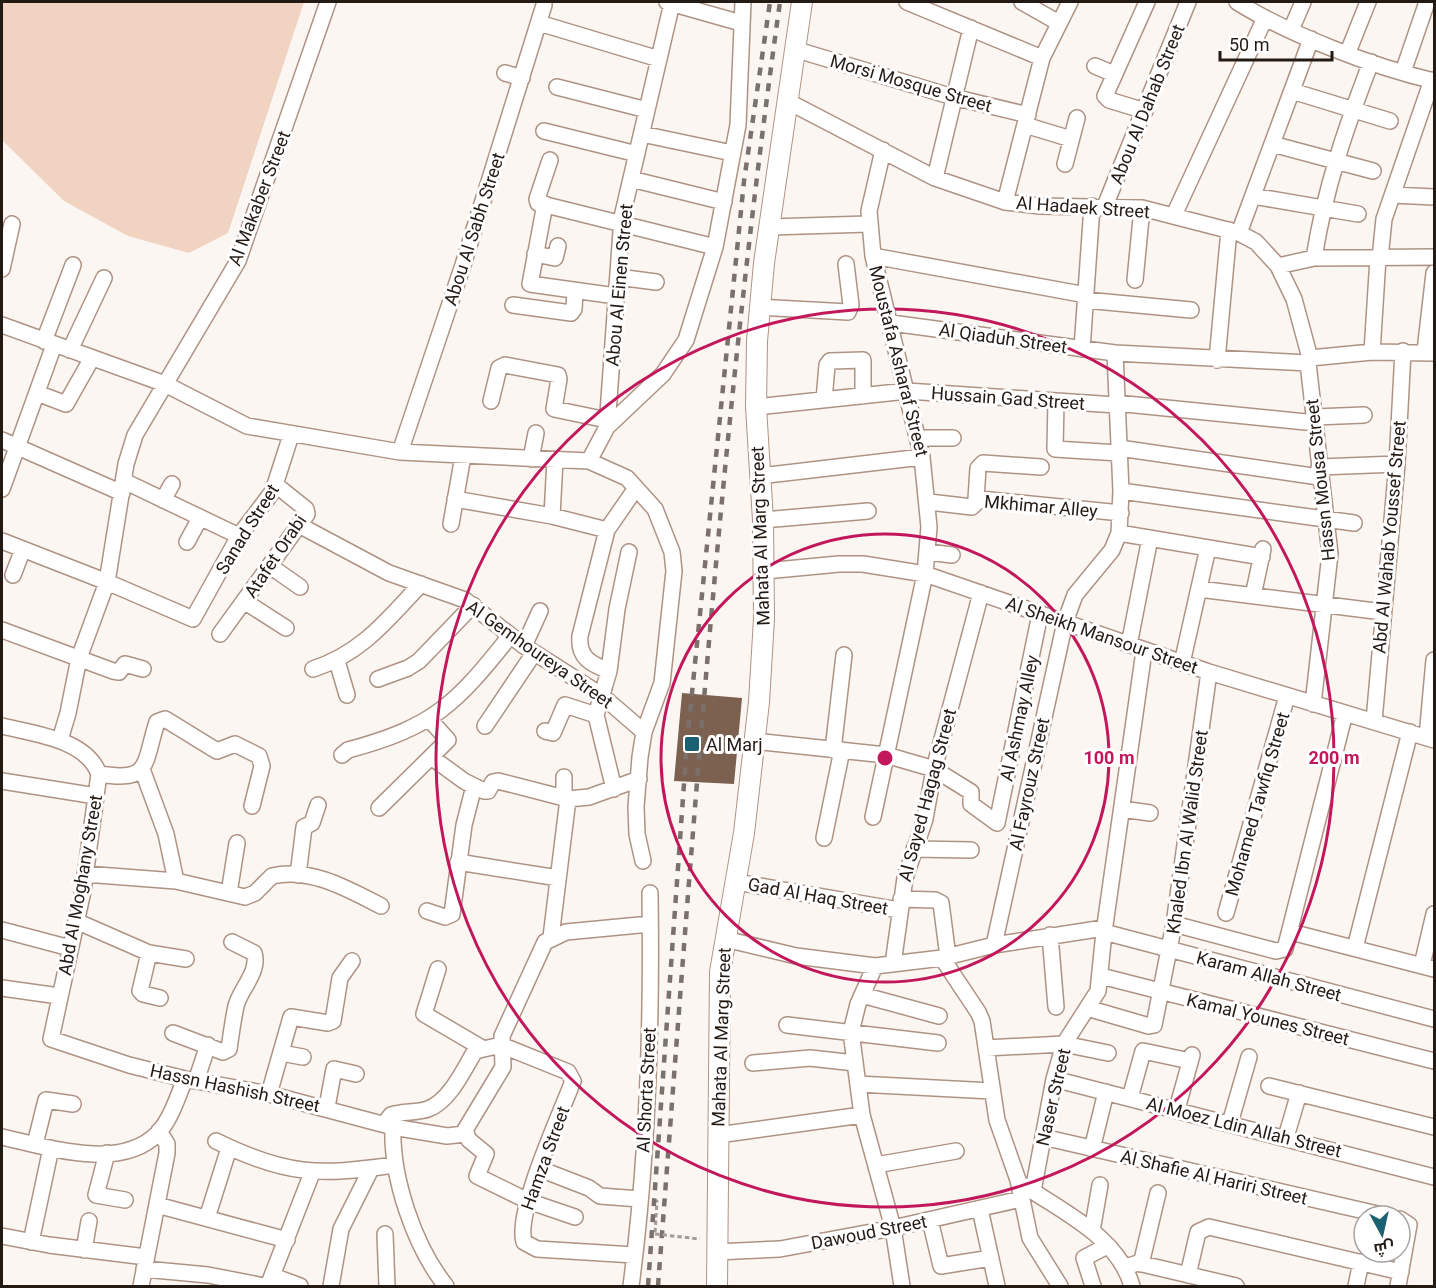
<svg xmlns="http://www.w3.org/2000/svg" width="1436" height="1288" font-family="Roboto,Cairo,sans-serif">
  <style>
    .green { fill: #f0d3c1 }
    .building { fill: #7c6150 }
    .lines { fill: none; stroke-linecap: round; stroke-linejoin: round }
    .minor-casing { stroke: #ae9384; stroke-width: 18 }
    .major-casing { stroke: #ae9384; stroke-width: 22 }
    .path { stroke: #a49c98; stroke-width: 3; stroke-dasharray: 4.5 3; stroke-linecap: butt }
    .minor { stroke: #fff; stroke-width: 15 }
    .major { stroke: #fff; stroke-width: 20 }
    .rail { stroke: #7a716d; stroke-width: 4.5; stroke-dasharray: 8 8; stroke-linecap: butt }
    .path-bridge { stroke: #a49c98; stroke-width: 3; stroke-dasharray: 4.5 3; stroke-linecap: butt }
    .ring { fill: none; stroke: #c2185b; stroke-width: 3 }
    .poi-dot { fill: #1c6172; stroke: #fff; stroke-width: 2 }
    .labels { text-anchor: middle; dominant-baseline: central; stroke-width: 6; stroke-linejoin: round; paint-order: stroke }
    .street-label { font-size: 18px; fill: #241a14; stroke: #fff }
    .poi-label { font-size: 18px; fill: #241a14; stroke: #fff; text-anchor: start }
    .centre { fill: #c2185b; stroke: #fff; stroke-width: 3 }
    .ring-label { font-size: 18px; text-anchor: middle; font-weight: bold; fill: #c2185b; stroke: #fff; stroke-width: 6; stroke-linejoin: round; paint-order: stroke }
  </style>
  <rect width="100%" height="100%" fill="#fcf6f3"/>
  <path class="green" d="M2,2H304L228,233L189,253L128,236L64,201L2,140Z"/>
  <path class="building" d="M682,693L742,698L734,784L674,781Z"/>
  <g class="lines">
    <g class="minor-casing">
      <path id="minor" d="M667,2L741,23
        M907,2L1042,58
        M1022,2L1059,23
        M1237,2C1290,35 1374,67 1434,81
        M539,23L659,59
        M1291,30L1303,2
        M794,49L953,97L1028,115
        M1348,52L1368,2
        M1095,66L1114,74
        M1403,72L1427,2
        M505,73L522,78
        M557,87L647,110
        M1292,91L1390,121
        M787,101L935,178L1005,202L1040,206L1142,208L1239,233L1256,242L1278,266L1294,299L1310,358
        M1145,111L1109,100L1105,96L1147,2
        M1025,125L1071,139
        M544,131L637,154
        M642,134L732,153
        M1272,144L1373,171
        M550,160L537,199L538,203L715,247
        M1065,164L1077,118
        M935,178L971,28
        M631,179L724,202
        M1393,195L1434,197
        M1253,196L1358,214
        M1005,202L1042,58L1070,2
        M545,204L530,284L616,296
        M1105,206L1188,2
        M1174,215L1265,18
        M770,227L868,224
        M1239,233L1311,39
        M535,254L555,258L558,246
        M873,256L1086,295
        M1314,258C1325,188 1346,127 1371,62
        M1380,258L1384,219L1432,80
        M1278,266L1314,258L1434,257
        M2,269L12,224
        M618,277L656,282
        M1135,280L1142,208
        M1085,300L1191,310
        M513,305L571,313L574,309L575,291
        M759,307L848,312L851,305L846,264
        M891,323L1115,353L1308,363L1310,358L1372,352L1434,353
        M2,325L165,384L247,426L400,452L589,461L627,478L655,509L672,552L674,571L662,683L644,732L640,757L636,807L637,834L643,861
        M44,341L73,265
        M1082,349L1092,206
        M70,350L104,278
        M1425,351L1434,273
        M1372,352L1378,258
        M1217,360L1229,230
        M1308,363L1330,554L1313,704
        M37,393L66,404L92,358
        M824,400L827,365L830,361L863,360V396
        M491,401L499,368L505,365L558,375L559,379L554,409L607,420
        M1056,401L1055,449L1119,453
        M1116,403L1316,423
        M756,407L907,391L1116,405
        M1315,417L1364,415
        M607,427L622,217L672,3
        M917,438H953
        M2,440L122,493
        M1119,448L1319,477
        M400,452L463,265L544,5
        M531,459L536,433
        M589,461L607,427L663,374L686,340L715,247L738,125L743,2
        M1319,467L1397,464
        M760,476L922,457
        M124,481L239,536
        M2,489L54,345
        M1121,491L1354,523
        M455,499L552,516L607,530
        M976,499L978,468L983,463L1041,467
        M163,500L172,484
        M929,502L972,507L980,499L1121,513
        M552,516L555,460
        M763,520L868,511
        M451,524L463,456
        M299,525L389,573L465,600L524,646L601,695L644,732
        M1119,533L1262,557
        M2,541L107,582L193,619L239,536L273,491L291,435
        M187,542L200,518
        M928,552L952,555
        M270,566L300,587
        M765,571L839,564H863L925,574L1209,672L1434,740
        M13,575L23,549
        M1199,589L1383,612
        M1253,596L1263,549
        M244,601L286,628
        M2,630L113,671L119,672L125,664L143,669
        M220,634L307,514L306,509L276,485
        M1129,645L1150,538
        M524,646L540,611
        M337,661L347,695
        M1182,663L1208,548
        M313,669C362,653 387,620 421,584
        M609,671C591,664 578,658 580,636L607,530L636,488
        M378,679L408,668L419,661L473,605
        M1374,721L1397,464L1403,351
        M2,726C34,734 86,739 99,774L83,891L51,1039L129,1065L185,1079L269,1094L393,1127L447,1136L465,1134
        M485,726L534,653
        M545,731L553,733L565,705L596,715
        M1427,737L1434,660
        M60,740L68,713L79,658L107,582L126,464L135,435L238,261L328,2
        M754,741L886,755L934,769L971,792V804L997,823L1040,614
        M833,750L844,655
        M342,755L348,750C434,727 456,704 510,636
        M431,757L464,781L484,791H488L493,782L498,781L568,799L589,797L639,779
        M142,769L166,834L176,881
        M99,774C151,782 143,766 157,722L165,719L217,751L235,744L259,756L262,766L252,806
        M2,781L96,796
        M614,789L596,715L609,671L617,609L629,552
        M564,799V777
        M379,808L448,740L429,719
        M1122,809L1150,813
        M873,817L925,574L929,527L922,457L873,256L869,211L883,150
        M824,838L842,750
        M914,849L971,850
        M458,862L558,878
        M85,874L176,881L245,897L255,893L272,876C310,867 348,889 381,906
        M298,875L304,827L312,823L318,805
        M736,882L899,910
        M229,893L237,843
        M901,899L935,900L941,903L948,957
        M427,911L445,917L452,914L464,825L474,786
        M1226,913L1287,696
        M76,921L149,953L186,959
        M1174,924L1276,951L1285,949L1345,713
        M2,930L70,948
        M1104,932L1434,1019
        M1291,932L1434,969
        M1050,935L1056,1007
        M551,937L568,799
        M725,939L796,956L875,966L942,958L994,945L1104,928
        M994,945L1065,622L1075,595L1112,550L1119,533L1121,491L1115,353
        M1355,948L1410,732
        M149,953L140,991L143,994L160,998
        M942,958L978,1012L982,1021L997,1120L1018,1180L1030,1238L1060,1286
        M893,964L905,878L925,819L934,769L981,593
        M1422,965L1434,914
        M875,966L858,1004L851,1032L862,1115L893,1228L902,1286
        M438,969L424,1014L482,1048
        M1101,976L1434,1061
        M2,988L59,996
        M862,995L939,1016
        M1087,1008L1149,1026L1154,1025L1174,924L1209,672
        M787,1025L938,1043
        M173,1033L223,1052L229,1049C231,1035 233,1020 236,1006C240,989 260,972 254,953L232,942
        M501,1045L568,1072L573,1081C561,1113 515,1212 524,1242L537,1249L634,1255
        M986,1048L1064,1044L1108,1053
        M281,1053L303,1057
        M753,1063L810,1058L855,1063
        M1054,1079L1434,1177
        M196,1081L208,1045
        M858,1084L992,1091
        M1269,1086L1434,1127
        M269,1094L291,1017L328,1023L333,1021L340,978L352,961
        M1130,1098L1143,1051L1190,1061
        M327,1107L334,1069L356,1074
        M1177,1109L1192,1055
        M1230,1123L1249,1057
        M384,1124L391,1115C403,1111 417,1113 428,1109C450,1101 464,1069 475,1051L501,1045
        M393,1127C391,1177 414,1246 446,1286
        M718,1135L862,1115
        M2,1137C47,1147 121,1172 158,1133C171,1119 178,1096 185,1079
        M1043,1137L1386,1216
        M1286,1137L1299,1093
        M216,1141C285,1175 318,1176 394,1165
        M35,1144L46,1100L73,1104
        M1092,1149L1106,1092
        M107,1153L96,1195L125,1200
        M876,1165L956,1151
        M540,1169L589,1188L600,1196L640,1199
        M1025,1186C1064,1213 1118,1237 1132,1286
        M1033,1191L1054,1079L1064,1044L1098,991L1104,932L1144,651
        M157,1205L287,1240
        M980,1209L997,1286
        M575,1217L528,1201L477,1176L486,1154L469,1140L465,1130L503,1067L502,1036L545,942L566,932L650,924
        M207,1218L229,1148
        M930,1220L941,1266L991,1258
        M1092,1231L1100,1185
        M385,1234L387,1286
        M2,1236L49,1245L146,1257
        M31,1242L51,1148
        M84,1250L89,1221
        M716,1252L780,1249L893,1228L1021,1199
        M1141,1264L1158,1193
        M1125,1267L1138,1263L1236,1286
        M144,1269L208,1275L264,1286
        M1188,1275L1198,1232L1209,1227L1401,1272
        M273,1276L300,1286
        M141,1286L167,1153V1144L159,1131
        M268,1286L312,1173
        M331,1286L341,1229L371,1169
        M631,1286C648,1157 652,1024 650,893
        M1093,1286L1084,1258L1107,1246
        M1356,1286L1361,1262
        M1398,1286L1409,1225L1400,1219"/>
    </g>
    <g class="major-casing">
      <path id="major" d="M717,1286L720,972L744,833L759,702L764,619L763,520L756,407L757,341L764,263L802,2"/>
    </g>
    <path class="path" d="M654,1201H657L655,1234"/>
    <use href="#minor" class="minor"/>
    <use href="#major" class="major"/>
    <path class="rail" d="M648,1286L687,742L744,181L770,2
      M658,1286C691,858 720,427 780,2"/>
    <path class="path-bridge" d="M655,1234L700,1239"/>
  </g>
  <g class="ring">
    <circle cx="885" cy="758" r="224"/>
    <circle cx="885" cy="758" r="449"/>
  </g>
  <rect class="poi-dot" x="684" y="736" width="16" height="16" rx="3"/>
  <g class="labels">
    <g class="street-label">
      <text transform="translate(911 83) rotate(16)">Morsi Mosque Street</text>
      <text transform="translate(1147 104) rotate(-68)">Abou Al Dahab Street</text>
      <text transform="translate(259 198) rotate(-69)">Al Makaber Street</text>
      <text transform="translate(1083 207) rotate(4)">Al Hadaek Street</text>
      <text transform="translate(474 229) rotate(-72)">Abou Al Sabh Street</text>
      <text transform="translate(619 285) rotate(-85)">Abou Al Einen Street</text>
      <text transform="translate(1003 338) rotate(8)">Al Qiaduh Street</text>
      <text transform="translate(899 361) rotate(76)">Moustafa Asharaf Street</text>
      <text transform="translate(1008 398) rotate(4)">Hussain Gad Street</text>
      <text transform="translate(1320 480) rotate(-96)">Hassn Mousa Street</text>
      <text transform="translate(1041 506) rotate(5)">Mkhimar Alley</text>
      <text transform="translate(247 529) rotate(-58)">Sanad Street</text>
      <text transform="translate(760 536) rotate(-92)">Mahata Al Marg Street</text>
      <text transform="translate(1389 537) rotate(-85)">Abd Al Wahab Youssef Street</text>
      <text transform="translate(275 556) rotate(-56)">Atafet Orabi</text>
      <text transform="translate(1102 635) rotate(19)">Al Sheikh Mansour Street</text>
      <text transform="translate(540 654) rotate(35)">Al Gemhoureya Street</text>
      <text transform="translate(1019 718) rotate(-78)">Al Ashmay Alley</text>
      <text transform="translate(1029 784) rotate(-78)">Al Fayrouz Street</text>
      <text transform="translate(927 795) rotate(-75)">Al Sayed Hagag Street</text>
      <text transform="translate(1257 804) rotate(-74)">Mohamed Tawfiq Street</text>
      <text transform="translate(1187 832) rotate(-82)">Khaled Ibn Al Walid Street</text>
      <text transform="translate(80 885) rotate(-80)">Abd Al Moghany Street</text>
      <text transform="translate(818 896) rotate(10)">Gad Al Haq Street</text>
      <text transform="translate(1269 976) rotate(15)">Karam Allah Street</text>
      <text transform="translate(1268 1019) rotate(14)">Kamal Younes Street</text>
      <text transform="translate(721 1037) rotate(-88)">Mahata Al Marg Street</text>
      <text transform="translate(235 1088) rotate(12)">Hassn Hashish Street</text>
      <text transform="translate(646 1090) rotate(-87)">Al Shorta Street</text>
      <text transform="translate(1053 1097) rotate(-77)">Naser Street</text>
      <text transform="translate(1244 1127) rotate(14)">Al Moez Ldin Allah Street</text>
      <text transform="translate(545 1158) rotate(-70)">Hamza Street</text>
      <text transform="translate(1214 1177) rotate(13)">Al Shafie Al Hariri Street</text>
      <text transform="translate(869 1232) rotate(-11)">Dawoud Street</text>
    </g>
    <g class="poi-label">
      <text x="706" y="744">Al Marj</text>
    </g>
  </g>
  <circle cx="885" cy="758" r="9" class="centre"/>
  <g class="ring-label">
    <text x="1109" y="764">100 m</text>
    <text x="1334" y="764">200 m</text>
  </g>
  <rect width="1436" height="1288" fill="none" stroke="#241a14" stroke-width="6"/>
  <g transform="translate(1382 1234) rotate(172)"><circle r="28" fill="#ffffff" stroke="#a7a3a1" stroke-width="1.5"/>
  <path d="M0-4.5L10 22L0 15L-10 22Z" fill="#1c6172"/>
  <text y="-9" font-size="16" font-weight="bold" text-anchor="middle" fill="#241a14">ش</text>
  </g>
  <path d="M1220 51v9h112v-9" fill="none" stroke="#241a14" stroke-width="3"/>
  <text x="1229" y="51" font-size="18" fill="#241a14" stroke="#ffffff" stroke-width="4.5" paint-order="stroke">50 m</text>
</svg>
